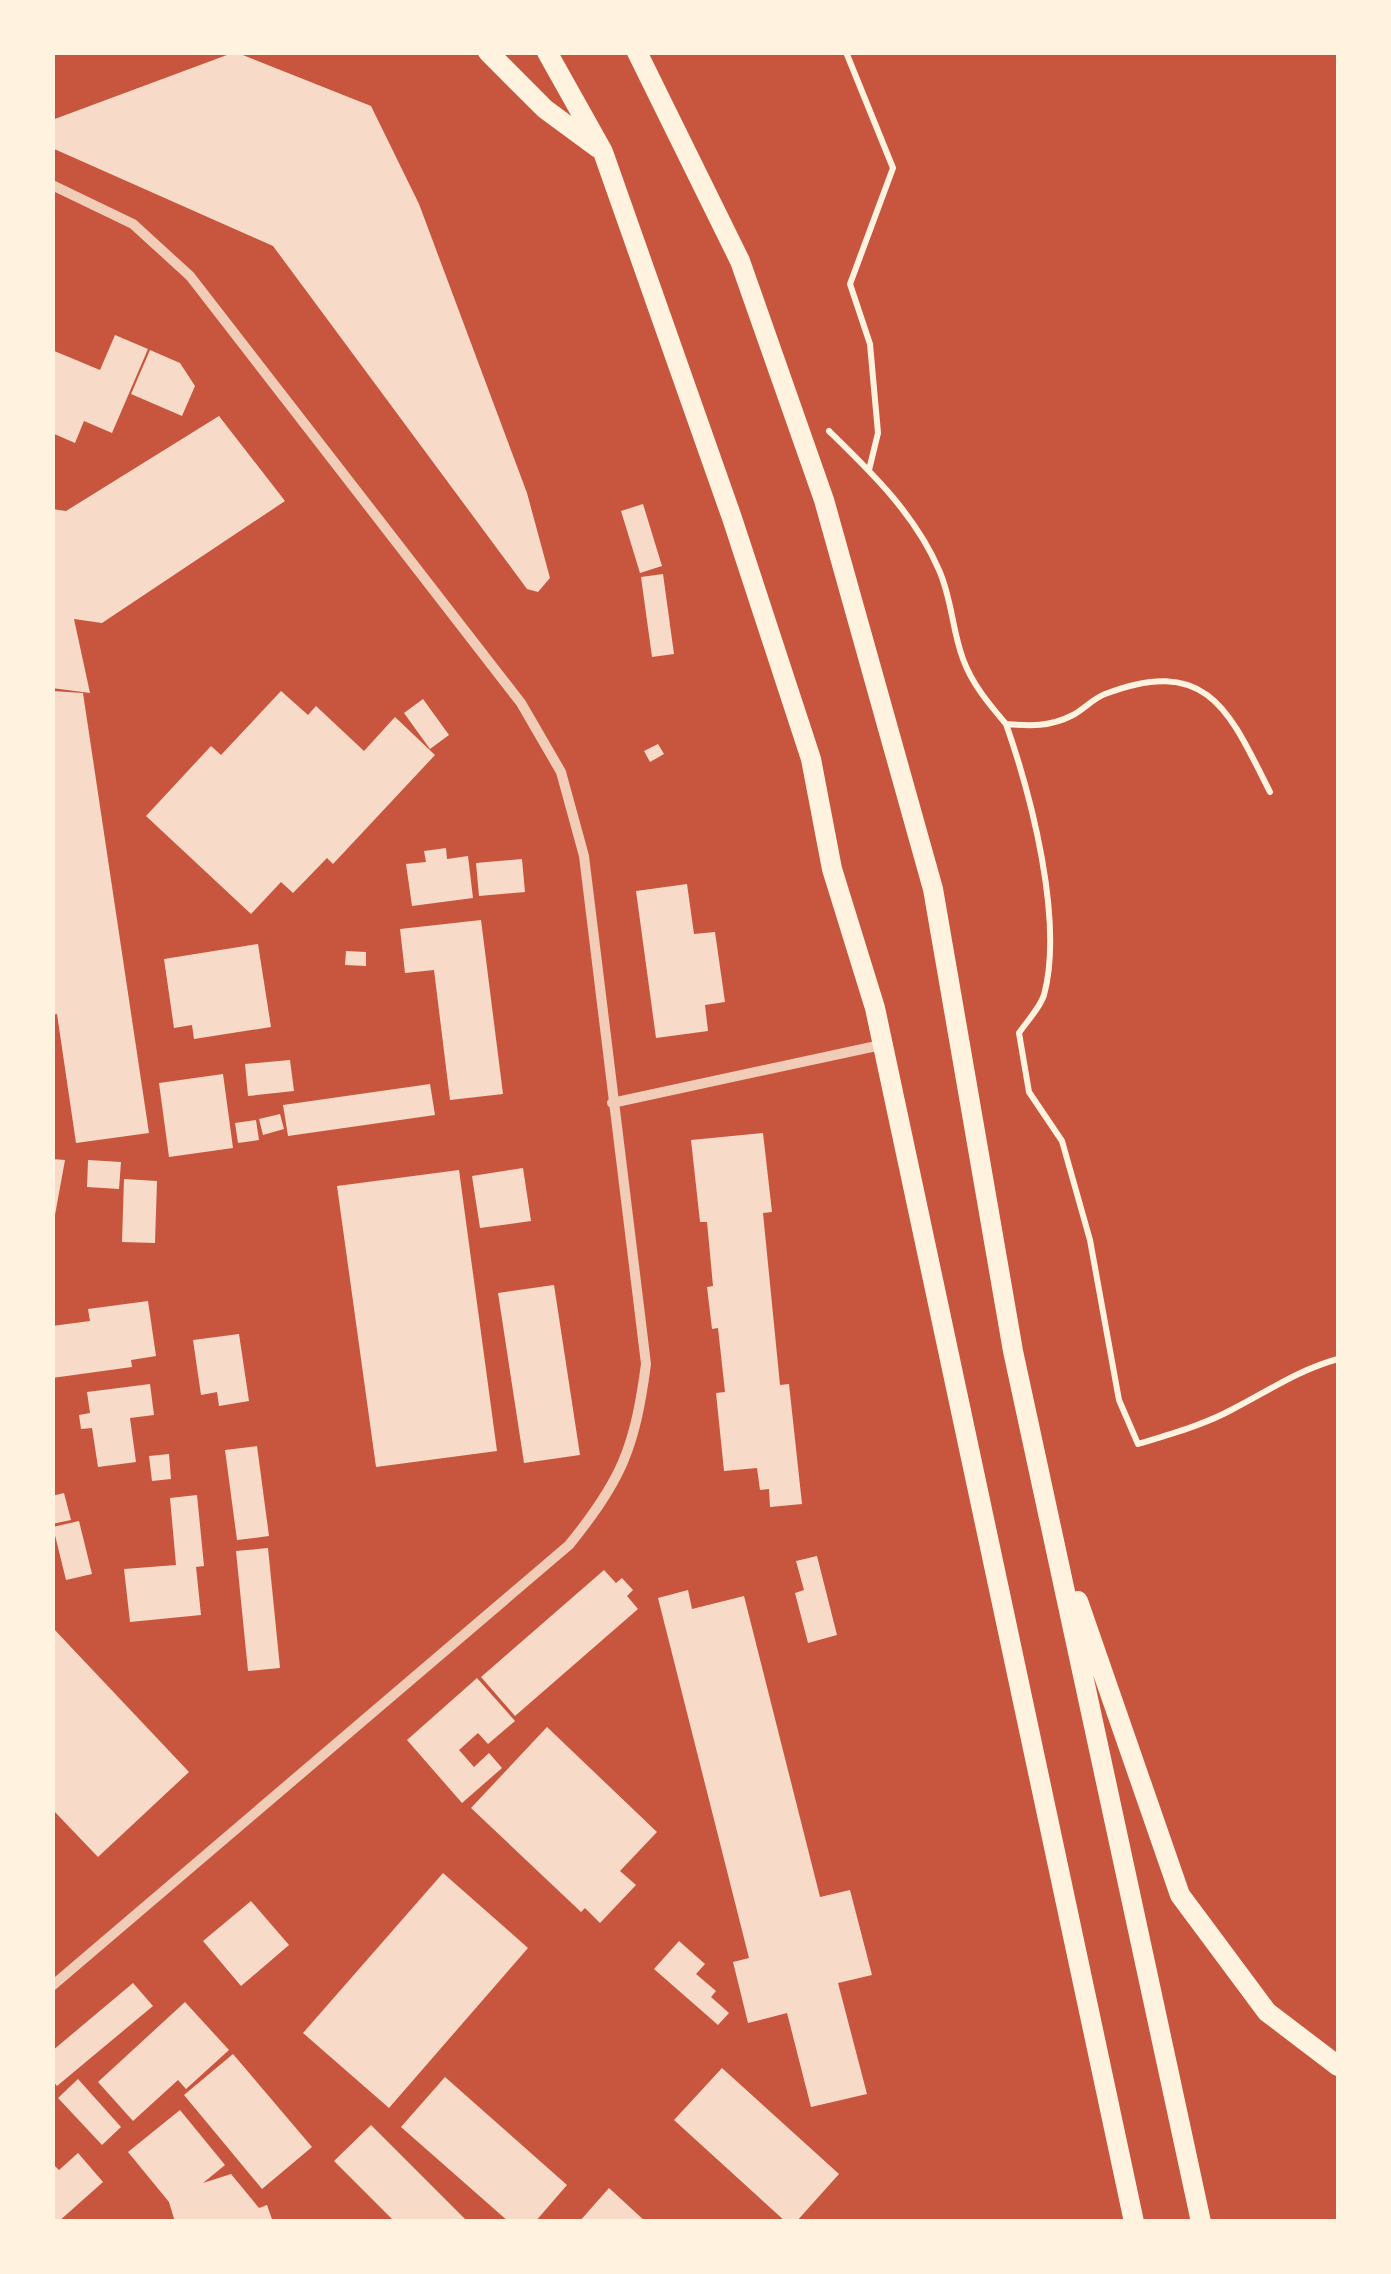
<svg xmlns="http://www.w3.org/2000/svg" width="1391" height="2274" font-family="'PT Sans Narrow',sans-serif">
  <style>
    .building { fill: #f7dbc8 }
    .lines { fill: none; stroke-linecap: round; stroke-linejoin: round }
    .path { stroke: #fff3e0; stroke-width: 6 }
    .minor { stroke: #f1ccb7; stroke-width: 10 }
    .secondary { stroke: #fff3e0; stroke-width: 20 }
  </style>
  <rect width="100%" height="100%" fill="#c8553d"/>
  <path class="building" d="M235,52L371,106L419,204L527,493L550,578L538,592L527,589L273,246L52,148V120Z
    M115,335L148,349L112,433L84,421L75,443L52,433V350L100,370Z
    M150,350L180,363L195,386L182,416L131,394Z
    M219,416L285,501L102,623L74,619L90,693L52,688V509L66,511Z
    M643,504L662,566L640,573L621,511Z
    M663,574L674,654L652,657L641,577Z
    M52,691L83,693L149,1133L76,1143L57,1014L52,1015Z
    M281,691L308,715L316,706L364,751L395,717L435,755L333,864L327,858L293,893L281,882L251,914L146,816L211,746L221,755Z
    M423,699L449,735L430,749L404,713Z
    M658,744L664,754L650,762L644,751Z
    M446,848L447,859L468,856L473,898L412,906L406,864L426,862L424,851Z
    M522,859L525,892L479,896L476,863Z
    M687,884L694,934L715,932L725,1002L705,1005L708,1031L656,1038L636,891Z
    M481,920L503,1094L450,1100L434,970L405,973L400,929Z
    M258,944L271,1027L194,1039L192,1025L174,1028L164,959Z
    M346,951L366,952V966L345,965Z
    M290,1060L294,1091L248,1096L245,1064Z
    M223,1074L233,1148L169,1157L159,1083Z
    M430,1084L435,1115L288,1136L283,1105Z
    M280,1114L284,1129L263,1135L259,1119Z
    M256,1120L259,1140L238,1143L235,1123Z
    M763,1133L772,1212L763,1213L780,1385L789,1384L802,1504L770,1507L769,1489L760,1490L757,1468L724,1471L716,1393L725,1392L718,1328L712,1329L707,1287L713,1286L707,1222H700L691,1140Z
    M52,1159L65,1160L55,1215H52Z
    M88,1160L121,1162L119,1189L87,1187Z
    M523,1168L531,1221L480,1228L472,1176Z
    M459,1170L497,1451L376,1467L337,1186Z
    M124,1179L157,1181L155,1243L122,1242Z
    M554,1285L580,1455L524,1463L498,1293Z
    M148,1301L156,1356L131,1360L132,1367L52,1378V1326L90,1321L88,1309Z
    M239,1334L249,1401L219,1406L217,1392L201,1395L193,1340Z
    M150,1384L154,1415L130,1418L136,1462L98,1467L92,1428L81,1429L79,1415L90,1413L87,1392Z
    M257,1446L269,1536L237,1540L225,1450Z
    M169,1454L171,1479L152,1481L149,1456Z
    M64,1493L71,1520L52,1524V1496Z
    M197,1495L204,1566L196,1567L201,1615L130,1622L124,1569L176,1565L170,1498Z
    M79,1521L92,1574L66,1580L53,1527Z
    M268,1548L280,1668L248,1671L236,1551Z
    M817,1556L837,1635L808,1643L795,1593L804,1590L796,1561Z
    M604,1570L616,1583L622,1578L633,1590L627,1596L638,1609L515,1716L481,1677Z
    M688,1590L692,1609L744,1596L820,1897L850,1890L872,1975L838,1983L867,2094L811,2107L787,2013L748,2023L733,1962L749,1958L658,1598Z
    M52,1627L189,1772L98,1857L52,1809Z
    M477,1678L515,1721L488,1744L478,1733L459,1750L474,1767L489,1753L502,1768L462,1803L407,1740Z
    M547,1727L657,1832L620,1871L636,1885L600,1923L585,1908L581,1912L471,1808Z
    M443,1873L528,1948L389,2108L303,2033Z
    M251,1901L289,1945L241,1986L203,1941Z
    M679,1941L705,1964L696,1974L716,1991L711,1997L729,2013L718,2025L654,1969Z
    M133,1983L153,2006L57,2086L52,2080V2051Z
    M185,2002L229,2050L186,2089L178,2080L133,2121L98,2082Z
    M233,2054L312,2147L262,2189L184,2095Z
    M722,2068L839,2174L796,2222H786L674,2120Z
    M445,2077L567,2185L535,2222H509L401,2127Z
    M78,2079L121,2127L102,2145L58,2098Z
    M180,2110L225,2165L203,2183L231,2174L259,2208L267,2205L273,2222H175L169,2202L128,2152Z
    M371,2125L468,2222H395L334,2161Z
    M78,2153L103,2182L58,2222H52V2163L59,2170Z
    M609,2188L646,2222H579Z"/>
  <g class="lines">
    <path class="path" d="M846,52L893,168L850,284L870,344L878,433L869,470
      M829,431C871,472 915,514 939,570C952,599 952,630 963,659C972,684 989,704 1006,724C1030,726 1050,727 1073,715C1084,709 1094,698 1105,694C1209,654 1230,713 1270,792
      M1006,724C1031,795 1064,921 1044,995C1040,1008 1027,1021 1019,1033L1029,1092L1062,1141L1090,1240L1119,1400L1138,1444C1170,1434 1204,1425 1233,1409C1270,1390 1298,1370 1338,1359"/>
    <path class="minor" d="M52,185L133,224L190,276L521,703L561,772L584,856L646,1364C635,1447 622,1480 569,1545L52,1986
      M612,1103L881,1045"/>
    <path class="secondary" d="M488,52L545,109L598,148
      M547,52L603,152L732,518L811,759L832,869L875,1008L1134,2222
      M637,52L740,261L824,500L933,889L1013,1351L1201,2222
      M1078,1601L1180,1895L1267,2012L1338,2066"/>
  </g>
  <rect width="1391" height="2274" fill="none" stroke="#fff3e0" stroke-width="110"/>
</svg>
